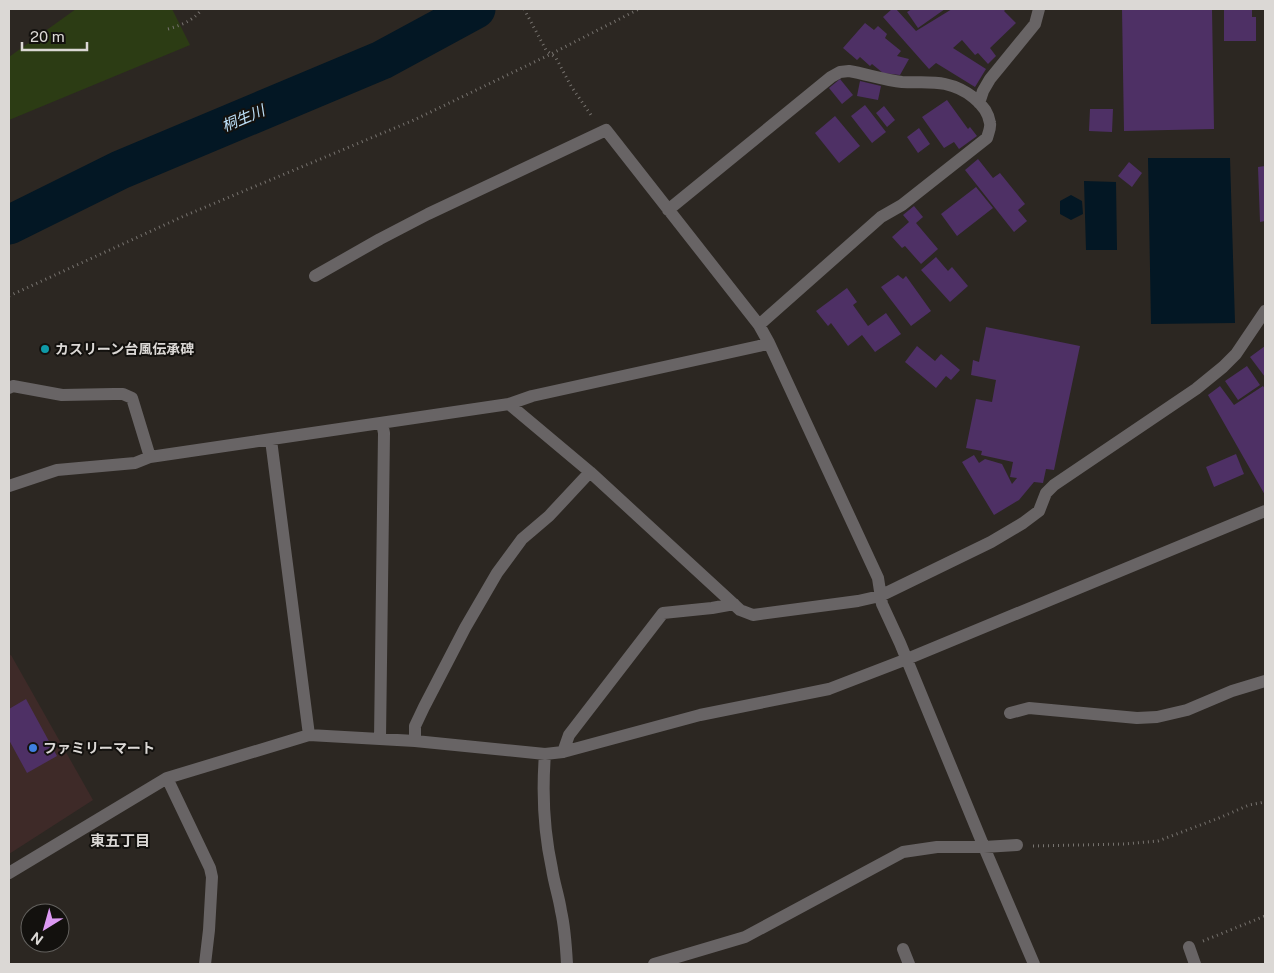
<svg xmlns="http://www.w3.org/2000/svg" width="1274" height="973" font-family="'Public Sans','Noto Sans JP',sans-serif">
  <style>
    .commercial { fill: #3e2a28 }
    .green { fill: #2c3c14 }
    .water { fill: #031724 }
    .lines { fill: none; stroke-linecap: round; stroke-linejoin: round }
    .river { stroke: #031724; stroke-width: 39 }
    .building { fill: #4e3065 }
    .path { stroke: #77736f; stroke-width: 3; stroke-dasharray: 1 4; stroke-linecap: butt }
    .minor { stroke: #686465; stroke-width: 12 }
    .culture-dot { fill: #0f9aa8; stroke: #13110e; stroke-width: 2 }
    .shop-dot { fill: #3f7fe0; stroke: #13110e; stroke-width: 2 }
    .labels { text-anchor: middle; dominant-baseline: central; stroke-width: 4; stroke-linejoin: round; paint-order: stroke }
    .poi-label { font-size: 14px; font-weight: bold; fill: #dbd8d5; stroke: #13110e; text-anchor: start }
    .water-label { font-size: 15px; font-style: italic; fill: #bde0f8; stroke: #13110e }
    .neighbourhood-label { font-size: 15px; font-weight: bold; fill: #dbd8d5; stroke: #13110e }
  </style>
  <rect width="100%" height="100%" fill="#2c2722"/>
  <path class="commercial" d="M11,655L93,800L9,854V656Z"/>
  <path class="green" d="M76,9H172L190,45L9,120V57Z"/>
  <path class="water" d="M1148,158H1230L1235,323L1151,324Z
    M1084,181L1116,182L1117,250H1086Z
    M1071,195L1082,201L1083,214L1071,220L1060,214V201Z"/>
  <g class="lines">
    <path class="river" d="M9,225L120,170L382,60L476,9"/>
  </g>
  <path class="building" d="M892,9H896L916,31L952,9H1006L1004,11L1016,23L990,48L996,56L988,64L978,53L975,55L962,40L953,48L986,69L975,87L936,63L929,69L883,17Z
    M912,9H945L918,28L907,12Z
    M1122,9H1212L1214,129L1124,131Z
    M1224,9H1252V17H1256V41H1224Z
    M865,23L874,30L878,26L887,34L885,38L901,51L897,56L909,59L900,75L883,73L872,64L870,66L860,57L857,60L843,48Z
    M840,79L853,95L842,104L829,88Z
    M860,81L881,86L878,100L857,96Z
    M947,100L968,129L970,127L977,136L959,149L954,142L944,148L922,117Z
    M865,105L886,132L872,143L851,116Z
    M884,106L895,120L887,127L876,113Z
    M1090,109H1113L1112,132L1089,131Z
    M835,116L860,146L839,163L815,133Z
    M919,128L930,144L918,153L907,137Z
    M978,159L993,178L1000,173L1025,204L1018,210L1027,221L1014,232L965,170Z
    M1129,162L1142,173L1132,187L1118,176Z
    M1265,166V221L1260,222L1258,167Z
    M976,187L993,208L957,236L941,214Z
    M914,206L923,217L916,223L938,249L921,264L905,246L902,248L892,237L909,222L903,215Z
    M936,257L948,271L952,267L968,286L950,302L921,270Z
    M898,275L903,279L906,276L931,311L911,326L881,287Z
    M847,288L857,302L853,305L868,326L886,313L901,334L875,352L862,335L848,346L831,323L828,326L816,311Z
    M986,327L1080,346L1054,470L1046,469L1043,483L1034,482L1019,500L994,515L962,462L974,455L979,463L985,459L1002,464L1012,484L1017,478L1010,477L1013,462L981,455L982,451L966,448L976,399L992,402L996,380L971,375L973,360L979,362Z
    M917,346L935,361L941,354L960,370L951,380L946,376L936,388L905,362Z
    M1265,346V377L1250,357Z
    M1247,366L1260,385L1238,400L1225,381Z
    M1220,386L1234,405L1263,386L1265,389V495L1208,395Z
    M1236,454L1244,474L1214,487L1206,467Z
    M26,699L57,756L27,773L9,740V709Z"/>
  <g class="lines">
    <path class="path" d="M524,9L546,50L556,58L571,86L593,118
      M168,29C182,25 194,20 202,9
      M9,296L184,216L414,120L551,54L639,9
      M1033,846L1124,844L1158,841L1219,818L1249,805L1265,802
      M1203,941L1265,916"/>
    <path class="minor" d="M979,103L983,91L990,79L1035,24L1039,9
      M668,210L831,77L840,72L849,71C866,74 885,80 902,82C917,83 931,81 945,84C964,88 987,103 990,123C991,128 988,134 987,138L902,205L881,217L759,325
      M315,276L380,239L428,214L606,130L759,325L769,343L878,578L882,604L900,643L984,847L1034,964
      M9,388L13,386L62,395L114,394H123L132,398L150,457L509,404L532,396L759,346L769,343
      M509,404L590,472L740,610L753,615L858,601L880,596L991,542L1023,523L1039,511L1046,493L1054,485L1196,389L1223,367L1236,354L1265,311
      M271,440L309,735
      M9,486L57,470L135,463L150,457
      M1010,713L1029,708L1137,718L1157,717L1187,710L1232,691L1265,681
      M380,739L384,433L382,423
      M415,741V726L424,707L465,628L497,573L522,539L549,516L590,472
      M563,752L569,735L663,613L712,608L734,604
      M545,754C542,792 544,832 552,869C554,883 559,897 561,911C565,928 566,946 567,964
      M167,778L210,868L212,877L209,930L205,964
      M9,873L167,778L309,735L415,741L545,754L563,752L700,715L829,689L907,659L1265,511
      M1189,947L1195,964
      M903,949L909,964
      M654,964L745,937L903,852L937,847H984L1017,845"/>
  </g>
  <circle class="culture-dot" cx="45" cy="349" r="5"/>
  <circle class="shop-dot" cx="33" cy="748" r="5"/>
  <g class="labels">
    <g class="poi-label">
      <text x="55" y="349">カスリーン台風伝承碑</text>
      <text x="43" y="748">ファミリーマート</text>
    </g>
    <g class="water-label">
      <text transform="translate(243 118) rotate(-23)">桐生川</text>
    </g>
    <g class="neighbourhood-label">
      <text x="120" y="840">東五丁目</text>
    </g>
  </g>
  <rect width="1274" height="973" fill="none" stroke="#dbd8d5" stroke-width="20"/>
  <g transform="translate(45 928) rotate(217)"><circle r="24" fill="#13110e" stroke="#63615e"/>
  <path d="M0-4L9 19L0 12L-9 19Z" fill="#dd99f3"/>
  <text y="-8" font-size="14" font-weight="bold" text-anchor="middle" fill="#dbd8d5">N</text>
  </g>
  <path d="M22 42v8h65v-8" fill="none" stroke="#dbd8d5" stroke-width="2.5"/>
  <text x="30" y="42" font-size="15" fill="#dbd8d5" stroke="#13110e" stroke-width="4" paint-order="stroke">20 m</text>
</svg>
